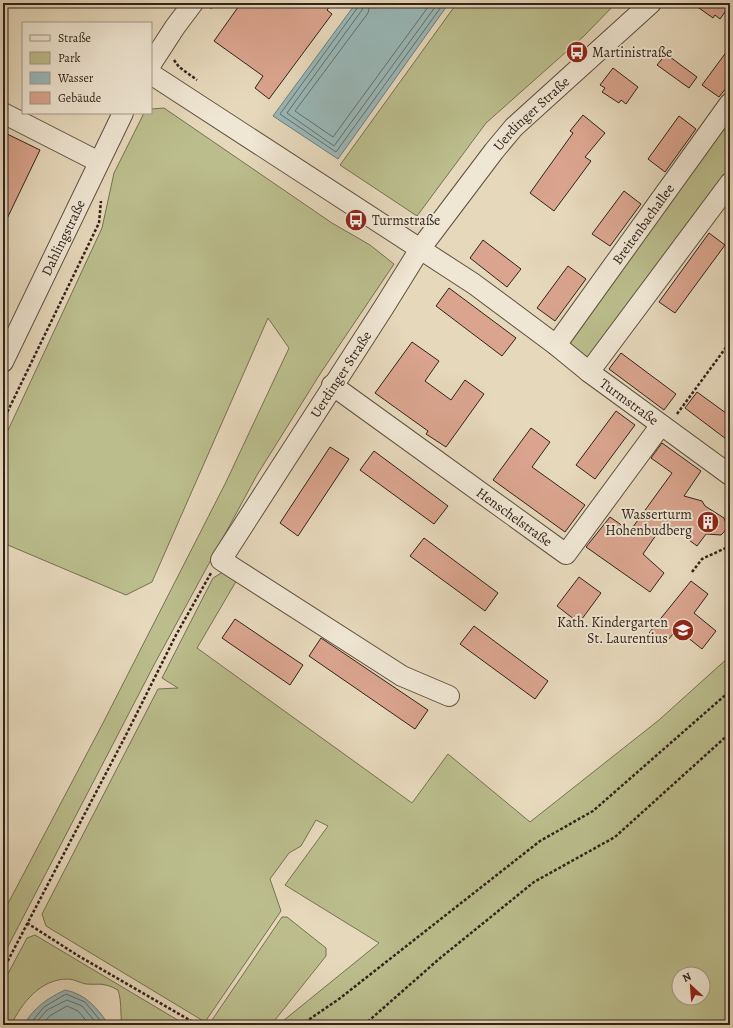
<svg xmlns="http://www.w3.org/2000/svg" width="733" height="1028" font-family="Alegreya,serif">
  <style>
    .green { fill: #bbbd8c; stroke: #767053; fill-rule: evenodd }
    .water { fill: #99b8b9; stroke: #6f7c79 }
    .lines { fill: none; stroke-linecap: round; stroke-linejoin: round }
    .shore { stroke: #656e6a; stroke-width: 1 }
    .building { fill: #daa48e; stroke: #31231a }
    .minor-casing { stroke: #5e5042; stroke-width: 22 }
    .path { stroke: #31231a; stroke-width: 2.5; stroke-dasharray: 3 2; stroke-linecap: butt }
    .minor { stroke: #efe6d3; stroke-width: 20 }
    .labels { text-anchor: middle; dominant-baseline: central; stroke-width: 4; stroke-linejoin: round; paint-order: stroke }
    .poi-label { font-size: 14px; fill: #31231a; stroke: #efe6d3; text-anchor: start }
    .street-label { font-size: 14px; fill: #31231a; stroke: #efe6d3 }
  </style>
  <rect width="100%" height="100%" fill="#e6d8bb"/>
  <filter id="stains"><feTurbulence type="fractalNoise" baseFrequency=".005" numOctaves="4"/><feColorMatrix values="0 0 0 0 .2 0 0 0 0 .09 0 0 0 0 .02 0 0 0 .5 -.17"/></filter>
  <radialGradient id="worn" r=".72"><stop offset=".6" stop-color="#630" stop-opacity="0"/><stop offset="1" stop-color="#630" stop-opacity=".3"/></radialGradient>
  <path class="green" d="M457,3H616L584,36L486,123L417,216L340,165Z
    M164,108L332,223L370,245L394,264L320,374L257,475L155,663L3,956V913L103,723L226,482L289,348L268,318L152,582L126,595L3,543V441L102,228L114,173L144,113H151V109Z
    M730,115V170L589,360L564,341Z
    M223,572L238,578L197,648L412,803L448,754L530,822L659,720L730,656V1025H278L379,943L285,885L328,826L316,820L301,846L289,853L270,879L281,911L205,1022L46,926L42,914L158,689L178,688L162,678L213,578ZM679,974H703V998H679Z
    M282,917H287L326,948V956L271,1025H220L212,1020Z
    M35,935L186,1025H122C120,1013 122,1002 118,990C103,982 101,985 86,984C80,983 74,979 68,979C40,979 22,1003 11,1025H3V983L27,938Z"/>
  <path class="water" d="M356,3H449L338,159L273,116Z
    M65,990C86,994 97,1008 109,1025H24C33,1008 48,998 65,990Z"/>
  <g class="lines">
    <path class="shore" d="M359,3L358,7L280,114L336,152L444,3
      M364,3L362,10L287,113L334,146L438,3
      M370,3L368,13L295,111L333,137L431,3
      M29,1025L44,1007L66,994L85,1002L104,1025
      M34,1025L47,1010L67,1000L82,1006L98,1025
      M41,1025L51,1015L67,1006L78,1011L90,1025"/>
  </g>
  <path class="building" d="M241,3H332L327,10L332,14L269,99L255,88L263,76L214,41Z
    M692,3H730V5L720,19L715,15L713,18Z
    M730,47V83L719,97L702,85Z
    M666,54L697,77L689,88L657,65Z
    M613,68L638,87L626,104L621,100L619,103L602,92L605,88L600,85Z
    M583,115L605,133L585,157L591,161L554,211L530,193L573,133L570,131Z
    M679,116L696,129L665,172L648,159Z
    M3,132L40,150L3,227Z
    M624,191L641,204L610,246L592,234Z
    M709,233L725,245L675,313L659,302Z
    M483,240L521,269L507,287L470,258Z
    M568,266L586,279L555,321L537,308Z
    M449,288L516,338L502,356L436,306Z
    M412,342L439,361L425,381L451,400L465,380L484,394L446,447L426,434L428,431L375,393Z
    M621,353L676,394L664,410L609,369Z
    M697,392L730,416V442L685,408Z
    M616,411L635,425L595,479L576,465Z
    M531,428L550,442L532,467L585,505L565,532L493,480Z
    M662,443L701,471L684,496L702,501L705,506L724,518L727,526L725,531L721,535L706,534L697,546L665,522L643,554L664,573L650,592L586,547L610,517L630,531L672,473L651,458Z
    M330,447L349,459L298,536L280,523Z
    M374,451L448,506L434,524L360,470Z
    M424,538L498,593L485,611L410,556Z
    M579,577L601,593L579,623L557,606Z
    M691,581L708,594L694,613L716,631L702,649L677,629L664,645L649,633Z
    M235,619L303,665L290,685L222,638Z
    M474,626L548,681L535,699L460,644Z
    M321,638L428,710L415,729L309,656Z"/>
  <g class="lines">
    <g class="minor-casing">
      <g id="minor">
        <path d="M151,64L175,27L193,3"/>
        <path id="s1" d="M151,74L474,284L556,345L589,372L730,475"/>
        <path d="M3,113L99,162"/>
        <path id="s2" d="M556,345L730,103"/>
        <path id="s3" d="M3,362L123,113"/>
        <path d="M589,372L730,183"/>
        <path id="s4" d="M332,385L566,554L661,425"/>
        <path id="s5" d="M449,696L402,676L221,560L384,307L420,249L494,151L514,127L651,3"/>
      </g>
    </g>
    <path class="path" d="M210,8L216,3
      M174,60L179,67L197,80
      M677,414L730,342
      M3,421L99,223L101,201
      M692,572L702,559L730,546
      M27,923L77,955L198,1025
      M3,970L126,735L176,635L211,573
      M301,1025L339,999L540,841L593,811L730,691
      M364,1025L439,959L534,882L615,837L730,733"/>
    <use href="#minor" class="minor"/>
  </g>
  <defs>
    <g id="bus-disc" transform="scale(1.15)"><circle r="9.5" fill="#8f2418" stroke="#efe6d3"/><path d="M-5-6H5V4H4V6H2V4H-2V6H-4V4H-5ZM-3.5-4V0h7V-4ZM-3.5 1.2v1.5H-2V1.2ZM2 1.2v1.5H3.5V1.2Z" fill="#fff"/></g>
    <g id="building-disc" transform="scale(1.15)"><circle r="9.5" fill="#8f2418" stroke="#efe6d3"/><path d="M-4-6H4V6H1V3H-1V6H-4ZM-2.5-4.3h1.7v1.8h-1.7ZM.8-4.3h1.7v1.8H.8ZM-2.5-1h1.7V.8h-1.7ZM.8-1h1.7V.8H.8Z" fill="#fff"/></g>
    <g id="school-disc" transform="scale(1.15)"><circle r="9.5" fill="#8f2418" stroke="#efe6d3"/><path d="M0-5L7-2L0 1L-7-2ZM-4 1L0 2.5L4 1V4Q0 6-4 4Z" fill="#fff"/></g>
  </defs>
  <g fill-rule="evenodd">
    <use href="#bus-disc" x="577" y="52"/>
    <use href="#bus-disc" x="356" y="220"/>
    <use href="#building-disc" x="708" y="522"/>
    <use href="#school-disc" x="683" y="630"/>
  </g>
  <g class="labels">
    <g class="poi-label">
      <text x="592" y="52">Martinistraße</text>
      <text x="372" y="220">Turmstraße</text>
      <text x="692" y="514" text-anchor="end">Wasserturm<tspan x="692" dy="16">Hohenbudberg</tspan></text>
      <text x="668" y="622" text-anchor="end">Kath. Kindergarten<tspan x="668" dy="16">St. Laurentius</tspan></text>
    </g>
    <g class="street-label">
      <text stroke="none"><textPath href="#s5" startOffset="811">Uerdinger Straße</textPath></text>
      <text stroke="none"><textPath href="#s2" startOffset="149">Breitenbachallee</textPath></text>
      <text stroke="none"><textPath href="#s3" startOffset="138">Dahlingstraße</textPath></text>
      <text stroke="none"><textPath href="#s5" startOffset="487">Uerdinger Straße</textPath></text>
      <text stroke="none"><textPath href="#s1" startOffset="580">Turmstraße</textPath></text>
      <text stroke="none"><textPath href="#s4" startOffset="225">Henschelstraße</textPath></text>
    </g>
  </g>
  <rect width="733" height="1028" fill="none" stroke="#e6d8bb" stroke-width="16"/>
  <rect x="4" y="4" width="725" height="1020" fill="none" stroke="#31231a" stroke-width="2"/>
  <rect x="8" y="8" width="717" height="1012" fill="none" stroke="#31231a"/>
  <rect x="22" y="22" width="130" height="92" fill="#efe6d3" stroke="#a39889"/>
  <rect x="30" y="35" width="20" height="6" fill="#efe6d3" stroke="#a39889"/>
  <text x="58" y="42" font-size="12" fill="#31231a">Straße</text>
  <rect x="30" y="52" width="20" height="12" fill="#bbbd8c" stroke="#a39889"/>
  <text x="58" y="62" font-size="12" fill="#31231a">Park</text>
  <rect x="30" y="72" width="20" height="12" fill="#99b8b9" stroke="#a39889"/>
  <text x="58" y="82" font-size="12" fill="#31231a">Wasser</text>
  <rect x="30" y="92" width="20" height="12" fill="#daa48e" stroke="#a39889"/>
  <text x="58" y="102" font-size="12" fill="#31231a">Gebäude</text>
  <g transform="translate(691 986) rotate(334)"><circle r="19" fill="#efe6d3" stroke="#a39889"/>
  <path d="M0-3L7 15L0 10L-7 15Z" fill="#8f2418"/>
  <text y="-6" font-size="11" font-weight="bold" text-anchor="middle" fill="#31231a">N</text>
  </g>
  <rect width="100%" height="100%" filter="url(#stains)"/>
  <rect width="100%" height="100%" fill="url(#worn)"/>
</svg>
